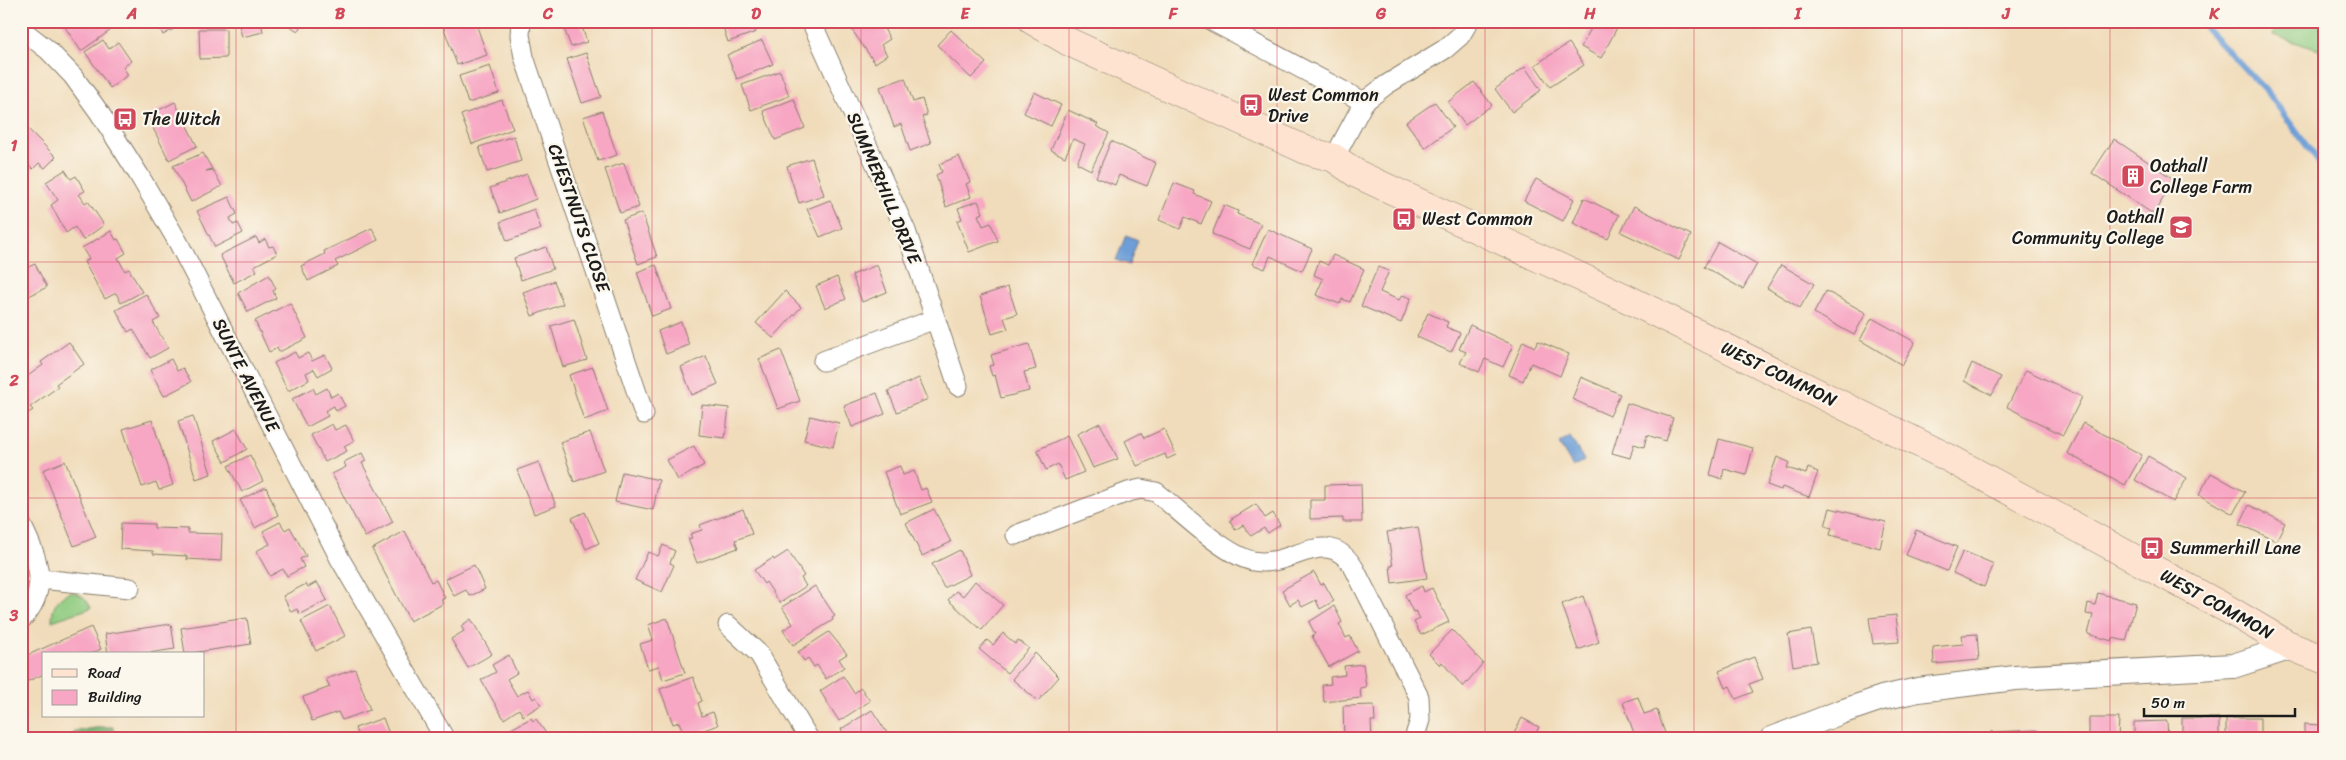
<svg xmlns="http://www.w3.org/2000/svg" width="2346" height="760" font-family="Sriracha,sans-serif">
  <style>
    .green { fill: #8fcb80; stroke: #56744e }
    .forest { fill: #73af6e; stroke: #486645 }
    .water { fill: #6d9ed7; stroke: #445d7a }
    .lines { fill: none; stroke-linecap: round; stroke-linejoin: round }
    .stream { stroke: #6d9ed7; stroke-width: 6 }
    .building { fill: #f7a6c3 }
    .minor-casing { stroke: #867c6b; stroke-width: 21 }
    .tertiary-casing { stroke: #867c6b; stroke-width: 26 }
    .secondary-casing { stroke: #867c6b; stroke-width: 29 }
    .minor { stroke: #fff; stroke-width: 19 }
    .tertiary { stroke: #fff; stroke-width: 24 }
    .secondary { stroke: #fee3d1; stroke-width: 28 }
    .grid { fill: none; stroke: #d1495b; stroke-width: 1; stroke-opacity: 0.55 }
    .labels { text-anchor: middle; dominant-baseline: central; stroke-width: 4.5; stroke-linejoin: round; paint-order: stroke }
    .poi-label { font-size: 18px; fill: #1c1c1c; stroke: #fbf7ec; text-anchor: start }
    .street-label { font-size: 18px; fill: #1c1c1c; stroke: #fbf7ec }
    .neatline { fill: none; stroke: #d1495b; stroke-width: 2 }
    .grid-label { font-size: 16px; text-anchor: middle; font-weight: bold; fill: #d1495b }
  </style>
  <rect width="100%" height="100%" fill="#fbf7ec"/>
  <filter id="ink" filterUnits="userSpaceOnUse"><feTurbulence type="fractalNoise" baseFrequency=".02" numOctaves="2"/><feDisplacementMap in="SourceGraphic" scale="10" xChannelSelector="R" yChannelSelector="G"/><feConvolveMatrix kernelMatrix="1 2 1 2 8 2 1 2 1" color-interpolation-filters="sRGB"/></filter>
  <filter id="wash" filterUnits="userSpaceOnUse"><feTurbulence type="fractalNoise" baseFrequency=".0096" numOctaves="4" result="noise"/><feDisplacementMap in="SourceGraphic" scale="20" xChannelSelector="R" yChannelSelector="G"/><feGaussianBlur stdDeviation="1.12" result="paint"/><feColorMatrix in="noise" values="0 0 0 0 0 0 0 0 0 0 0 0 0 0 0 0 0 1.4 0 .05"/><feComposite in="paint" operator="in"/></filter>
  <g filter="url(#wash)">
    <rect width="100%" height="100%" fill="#f0dcba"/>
    <path class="green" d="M2278,21L2314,23L2325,21V52L2273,35Z
      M71,592C82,594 86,598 91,608L52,621C52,606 57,598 71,592Z"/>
    <path class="forest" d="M102,727H113L116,739H67L76,731Z"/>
    <path class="water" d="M1126,235L1138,240L1129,265L1116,260Z
      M1570,437L1584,460L1573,467L1559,444Z"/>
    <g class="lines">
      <path class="stream" d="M1840,21C1846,25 1853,26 1859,21
        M2199,21L2269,94L2325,171"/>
    </g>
    <g id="blocks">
      <path class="building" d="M61,21H106L111,30L81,51Z
        M156,21H188L163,35Z
        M238,21H261L263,32L242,37Z
        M281,21H303L298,31Z
        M447,21H475L487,55L457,65L442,23Z
        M567,21H580L587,42L571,47L562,23Z
        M721,21H752L756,32L728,42Z
        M866,21L870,28L880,22L890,39L881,45L887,55L875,63L852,30Z
        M1595,21H1614L1619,24L1601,58L1581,47Z
        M199,29H226V58L200,59Z
        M951,30L986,63L971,78L937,45Z
        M103,40L109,49L118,42L131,61L123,67L128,75L110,88L85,52Z
        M762,40L773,64L737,79L727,55Z
        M1569,43L1584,65L1550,87L1535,65Z
        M586,53L601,97L582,103L567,59Z
        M490,66L499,93L468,103L459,76Z
        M1525,67L1541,90L1512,112L1495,89Z
        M780,71L789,96L751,110L742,85Z
        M905,78L913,102L922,99L927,115L922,117L931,143L910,151L901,124L894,127L880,87Z
        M1474,82L1492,105L1465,125L1448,102Z
        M1034,92L1061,105L1051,126L1024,113Z
        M794,99L805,128L775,140L763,111Z
        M502,100L513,129L472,144L461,115Z
        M175,102L197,146L169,160L147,116Z
        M1435,102L1453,127L1425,148L1406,122Z
        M1068,110L1098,124L1096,126L1109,133L1091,170L1077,163L1085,144L1073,139L1065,157L1051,150Z
        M602,111L617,155L598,161L583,117Z
        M21,126L26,131L28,129L56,157L45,168L39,163L33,169L21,157Z
        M514,136L521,161L487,172L479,147Z
        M2114,139L2175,180L2153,214L2092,173Z
        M1111,141L1156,163L1147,186L1119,175L1115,185L1096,177Z
        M203,153L212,169L206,171L213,170L222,186L191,202L173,166Z
        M959,156L970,182L966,184L971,197L946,207L936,175L942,172L939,164Z
        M812,158L824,195L799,203L787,166Z
        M624,163L639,207L620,213L605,169Z
        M65,170L71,179L76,176L85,191L79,194L85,203L88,201L104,225L83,240L75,227L66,233L51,205L58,200L46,182Z
        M527,174L536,199L500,213L490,188Z
        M1536,179L1574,199L1563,221L1524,201Z
        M1174,183L1195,191L1194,194L1211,201L1201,224L1185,217L1180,229L1159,220Z
        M229,197L237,214L230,218L233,225L238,223L243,233L215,247L197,211Z
        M1584,198L1619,215L1608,239L1573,223Z
        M830,200L842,228L820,237L807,209Z
        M978,201L983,213L978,215L983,226L991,223L998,241L969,252L957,221L962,219L958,208Z
        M1224,205L1238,211L1237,214L1261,224L1250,249L1212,234Z
        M1634,206L1691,235L1679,260L1621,232Z
        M534,209L541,229L507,241L500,222Z
        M642,213L657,257L638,264L623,220Z
        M372,228L378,240L335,261L338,266L308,281L301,266L325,254L324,251Z
        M1268,229L1312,249L1302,271L1270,256L1265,269L1252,264Z
        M111,231L116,240L118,239L126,253L118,258L125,271L129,269L142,292L121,303L116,293L105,299L84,262L89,259L82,248Z
        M256,237L259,243L265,239L269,247L273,246L277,254L254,266L257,271L234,283L220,255Z
        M1718,242L1757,264L1743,289L1704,267Z
        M546,247L553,269L521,280L514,258Z
        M1333,255L1364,269L1350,302L1342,299L1340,304L1316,295L1323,279L1314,275L1319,261L1328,265Z
        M35,264L47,287L21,300V270Z
        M656,265L671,309L652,316L637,272Z
        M877,265L887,292L862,302L852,275Z
        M1781,265L1814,284L1800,308L1767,288Z
        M1378,267L1389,271L1380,292L1399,300L1402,295L1411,298L1401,323L1361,306Z
        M269,275L276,289L273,291L276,298L248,312L238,293Z
        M837,277L846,299L825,308L816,286Z
        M554,281L563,304L532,316L523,292Z
        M1008,287L1017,314L1004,318L1008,329L992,334L980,296Z
        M785,291L801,307L773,338L756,323Z
        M1826,291L1866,313L1854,335L1814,313Z
        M146,294L160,318L153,322L168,348L150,358L133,329L128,332L116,310Z
        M290,303L307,338L279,352L277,348L269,352L255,321Z
        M1428,313L1448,322L1446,327L1460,333L1451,352L1417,337Z
        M1872,318L1915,342L1902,365L1860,340Z
        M574,319L587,360L563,367L551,326Z
        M681,322L689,345L666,354L658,331Z
        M1470,325L1513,345L1503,367L1485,359L1479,372L1460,363L1466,352L1459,349Z
        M1523,341L1535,347L1538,341L1569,354L1560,376L1531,363L1523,381L1509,375Z
        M69,342L84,364L56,384L58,387L30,407L33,410L21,418V381L43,365L41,362Z
        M1029,344L1036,369L1024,372L1029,391L1001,398L995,375L992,376L989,366L994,365L991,355Z
        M781,350L800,401L778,409L759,359Z
        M295,352L298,358L308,353L312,361L325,355L332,368L318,376L314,369L306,373L309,380L288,391L274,363Z
        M706,356L718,384L692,395L681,367Z
        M171,359L177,371L183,368L191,382L164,396L150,370Z
        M1972,363L2001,377L1992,395L1964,381Z
        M593,367L608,411L584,420L569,375Z
        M2026,370L2082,397L2063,435L2007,407Z
        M1581,377L1620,394L1610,416L1572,399Z
        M919,378L928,399L897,412L888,391Z
        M313,388L316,394L327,388L331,397L338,393L345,406L336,411L334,406L325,411L328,416L307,427L292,399Z
        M877,393L885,414L852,427L844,406Z
        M1627,403L1673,418L1666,441L1647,435L1644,447L1634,444L1630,458L1612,453Z
        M702,405L729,408L725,438L699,435Z
        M193,416L211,474L196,479L178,421Z
        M810,416L839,423L833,447L804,440Z
        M152,420L173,485L159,490L156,482L142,487L123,429Z
        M1100,423L1118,459L1093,468L1077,434Z
        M2083,423L2142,455L2125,485L2067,453Z
        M332,424L335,430L346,425L354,441L344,446L347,451L325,462L311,435Z
        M236,429L247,449L225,462L213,441Z
        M1164,429L1176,455L1167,459L1165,454L1137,466L1125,441L1141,433L1144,438Z
        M590,432L604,471L574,482L560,442Z
        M1067,436L1084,472L1065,480L1058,464L1046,470L1037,450Z
        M1719,439L1753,448L1746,475L1724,469L1722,479L1710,475Z
        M694,446L704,465L678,480L667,460Z
        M362,453L366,461L362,463L393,522L365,537L332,474L346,467L344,462Z
        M250,455L263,481L242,492L228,466Z
        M2148,456L2187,478L2173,502L2135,480Z
        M1777,457L1789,462L1787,468L1806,474L1808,468L1818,472L1809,497L1782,487L1781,490L1767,485Z
        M65,461L96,537L74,546L43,470Z
        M539,462L556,506L534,514L517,470Z
        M900,466L903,475L914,471L921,490L926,488L932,502L900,514L884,472Z
        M622,472L659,480L653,510L615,502Z
        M2211,473L2245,492L2233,514L2199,495Z
        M1361,484L1362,522H1343V518L1310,519V500H1325V485Z
        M266,487L278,515L255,528L240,500Z
        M1256,504L1265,518L1273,513L1280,525L1268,533L1264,528L1251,536L1243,525L1235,530L1230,520Z
        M2249,505L2285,523L2276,541L2240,524Z
        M1830,508L1886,522L1880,548L1830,535L1832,528L1825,526Z
        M743,509L752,534L735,540L738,548L697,563L688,539L692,538L690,534L702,530L700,525Z
        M934,509L951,542L922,556L906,523Z
        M585,512L599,543L586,549L572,518Z
        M280,522L285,530L290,527L306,556L300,559L304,567L287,576L283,569L270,576L256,551L270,544L263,531Z
        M121,523L154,524V528L188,529V533L222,534L221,561L186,559L187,556L153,554V551L120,549Z
        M1418,527L1427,578L1392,583L1390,566H1393L1387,532Z
        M1916,530L1957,547L1947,571L1906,555Z
        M405,531L431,582L436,580L445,598L441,600L443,604L410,621L372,549Z
        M663,545L675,551L670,563L674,565L662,592L635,580L648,552L658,556Z
        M960,550L970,575L944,588L932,564Z
        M788,551L804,576L801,578L806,586L780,603L766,582L764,584L754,570L773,558L774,560Z
        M1963,551L1994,564L1984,587L1953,573Z
        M474,565L485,589L470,596L466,590L454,596L445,579Z
        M1314,572L1321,585L1324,583L1334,601L1320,609L1316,600L1302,607L1298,600L1290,605L1282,590Z
        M975,581L1003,605L982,630L948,600L956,591L963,596Z
        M317,582L327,600L300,614L297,609L291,612L283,596L306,584L308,587Z
        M815,586L835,616L832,618L833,620L793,645L783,630L793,624L782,607Z
        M1422,586L1424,592L1432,588L1449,622L1421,635L1414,622L1420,619L1416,611L1413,612L1405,595Z
        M2098,593L2136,603L2126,641L2113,638L2112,641L2088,634L2093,615L2086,614L2088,603L2095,605Z
        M1583,596L1599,642L1578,650L1562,604Z
        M330,606L345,636L316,651L301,621Z
        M1334,606L1342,622L1339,624L1346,638L1350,636L1358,651L1329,667L1312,636L1315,634L1309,622Z
        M1896,615L1899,642L1873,644L1869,618Z
        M247,618L251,644L185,654L181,628Z
        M667,618L685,673L663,680L659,666L648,669L640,644L653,640L648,625Z
        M471,619L492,654L468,668L451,639L464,631L461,626Z
        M171,624L175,649L142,654H108L105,634Z
        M91,627L101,649L91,654H44V674L21,684V658Z
        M1452,630L1483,663L1463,687L1442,662L1440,665L1429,654Z
        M1811,630L1817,662L1793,666L1788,634Z
        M829,632L847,654L839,659L844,667L826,679L817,665L814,667L808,658L804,661L798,652Z
        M1003,633L1015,644L1018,640L1029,648L1007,673L979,649L987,640L993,645Z
        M1977,634L1979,660L1934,664L1933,647L1963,644L1962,635Z
        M1035,653L1059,677L1038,701L1012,679Z
        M509,655L517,673L507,679L517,696L528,690L533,699L536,697L541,705L523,716L519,709L504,719L481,680L496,672L492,665Z
        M1754,657L1763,679L1749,684L1753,692L1736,699L1730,686L1726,688L1719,671Z
        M1363,664L1366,687L1360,688L1361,698L1324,702L1322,685L1331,684L1330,677L1345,675L1344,666Z
        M355,669L370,710L342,720L338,712L312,721L303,697L330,687L326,679Z
        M843,676L854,693L861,688L870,701L839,721L820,691Z
        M693,677L702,701L698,703L702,716L713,712L718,725L685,737L679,722L673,724L660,689Z
        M1638,697L1644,714L1657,710L1667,739H1636L1623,702Z
        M1374,705L1375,721H1371L1372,739H1344L1343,706Z
        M872,710L891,739H847L841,729Z
        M383,718L391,739H352L358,736L355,728Z
        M531,718L533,721L536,719L550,739H508L504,733Z
        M1522,718L1539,727L1533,739H1511Z
        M2089,718H2119L2118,739H2089Z
        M2182,718H2219V739H2182Z
        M2226,718H2260V739H2226Z
        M2167,721L2168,739H2134V722Z
        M2304,724L2320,725L2319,737H2325V739H2304Z
        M2036,730L2043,734V739H1992L1991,732Z"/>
    </g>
  </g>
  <g filter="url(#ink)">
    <use href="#blocks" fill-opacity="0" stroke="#867c6b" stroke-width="1"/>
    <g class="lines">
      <g class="minor-casing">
        <path id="minor" d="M521,21L520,35L524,57L644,414
          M811,21L906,231L958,386
          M1212,21L1364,102
          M21,29L48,50L73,76L99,112L139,175L178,242L340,559L445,739
          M1334,158L1364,102L1386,85L1445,49L1460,36L1469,21
          M823,361L935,319
          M21,524C38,558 51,589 21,620
          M1016,535L1128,492L1141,489L1156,492C1180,511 1224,555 1253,561C1292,569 1326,523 1354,568L1419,697L1420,720L1414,739
          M40,579L130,588
          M728,625L759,654L809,739"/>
      </g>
      <g class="tertiary-casing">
        <path id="tertiary" d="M1772,739L1841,712L1882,698L1918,690L2015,678L2233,666L2292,647"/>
      </g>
      <g class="secondary-casing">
        <path id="secondary" d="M1033,21L1069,42L1308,151L1334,158L1357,174L1626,298L1949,458L2231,611L2292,647L2325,660"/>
      </g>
      <use href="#minor" class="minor"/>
      <use href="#tertiary" class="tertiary"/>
      <use href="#secondary" class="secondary"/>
    </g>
  </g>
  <path class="grid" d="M236,21V739M444,21V739M652,21V739M861,21V739M1069,21V739M1277,21V739M1485,21V739M1694,21V739M1902,21V739M2110,21V739M21,262H2325M21,498H2325"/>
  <defs>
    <g id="bus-square" transform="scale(1.25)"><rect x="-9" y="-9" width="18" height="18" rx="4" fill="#d1495b" stroke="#fbf7ec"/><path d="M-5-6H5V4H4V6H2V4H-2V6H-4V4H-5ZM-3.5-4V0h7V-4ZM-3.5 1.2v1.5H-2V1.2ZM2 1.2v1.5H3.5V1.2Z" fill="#fff"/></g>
    <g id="building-square" transform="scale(1.25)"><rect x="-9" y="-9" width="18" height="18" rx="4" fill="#d1495b" stroke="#fbf7ec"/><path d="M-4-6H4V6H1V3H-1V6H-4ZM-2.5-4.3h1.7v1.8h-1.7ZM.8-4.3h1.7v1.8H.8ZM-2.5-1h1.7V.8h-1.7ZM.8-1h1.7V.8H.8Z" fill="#fff"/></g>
    <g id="school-square" transform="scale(1.25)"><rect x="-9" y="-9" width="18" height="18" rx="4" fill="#d1495b" stroke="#fbf7ec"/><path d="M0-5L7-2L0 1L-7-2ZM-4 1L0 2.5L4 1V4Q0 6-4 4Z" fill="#fff"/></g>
  </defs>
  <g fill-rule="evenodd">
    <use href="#bus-square" x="1251" y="105"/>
    <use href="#bus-square" x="125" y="119"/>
    <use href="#building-square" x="2133" y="176"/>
    <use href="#bus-square" x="1404" y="219"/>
    <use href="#school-square" x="2181" y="227"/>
    <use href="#bus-square" x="2152" y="548"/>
  </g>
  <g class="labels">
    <g class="poi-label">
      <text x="1268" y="95">West Common<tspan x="1268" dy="21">Drive</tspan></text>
      <text x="142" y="119">The Witch</text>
      <text x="2150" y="166">Oathall<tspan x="2150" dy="21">College Farm</tspan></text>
      <text x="2164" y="217" text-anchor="end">Oathall<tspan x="2164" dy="21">Community College</tspan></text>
      <text x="1422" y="219">West Common</text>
      <text x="2170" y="548">Summerhill Lane</text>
    </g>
    <g class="street-label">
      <text transform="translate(884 188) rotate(67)">SUMMERHILL DRIVE</text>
      <text transform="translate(579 218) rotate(71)">CHESTNUTS CLOSE</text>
      <text transform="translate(1779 374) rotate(26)">WEST COMMON</text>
      <text transform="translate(246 375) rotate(63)">SUNTE AVENUE</text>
      <text transform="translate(2217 604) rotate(29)">WEST COMMON</text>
    </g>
  </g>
  <rect width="2346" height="760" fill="none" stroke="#fbf7ec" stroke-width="55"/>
  <rect x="42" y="652" width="162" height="65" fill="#fbf7ec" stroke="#a29f99"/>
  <rect x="52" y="669" width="25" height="8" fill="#fee3d1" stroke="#a29f99"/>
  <text x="88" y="678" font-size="15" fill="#1c1c1c">Road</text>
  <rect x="52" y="690" width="25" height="15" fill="#f7a6c3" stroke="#a29f99"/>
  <text x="88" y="702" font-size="15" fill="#1c1c1c">Building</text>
  <path d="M2144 708v8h151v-8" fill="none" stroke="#1c1c1c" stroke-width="2.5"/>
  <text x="2151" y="708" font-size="15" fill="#1c1c1c" stroke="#fbf7ec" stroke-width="4" paint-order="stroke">50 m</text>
  <rect x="28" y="28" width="2290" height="704" class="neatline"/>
  <g class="grid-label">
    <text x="132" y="19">A</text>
    <text x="340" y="19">B</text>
    <text x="548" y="19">C</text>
    <text x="756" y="19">D</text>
    <text x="965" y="19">E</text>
    <text x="1173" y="19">F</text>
    <text x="1381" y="19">G</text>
    <text x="1590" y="19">H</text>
    <text x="1798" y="19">I</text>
    <text x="2006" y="19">J</text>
    <text x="2214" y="19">K</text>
    <text x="14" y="151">1</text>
    <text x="14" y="386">2</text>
    <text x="14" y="621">3</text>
  </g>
</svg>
